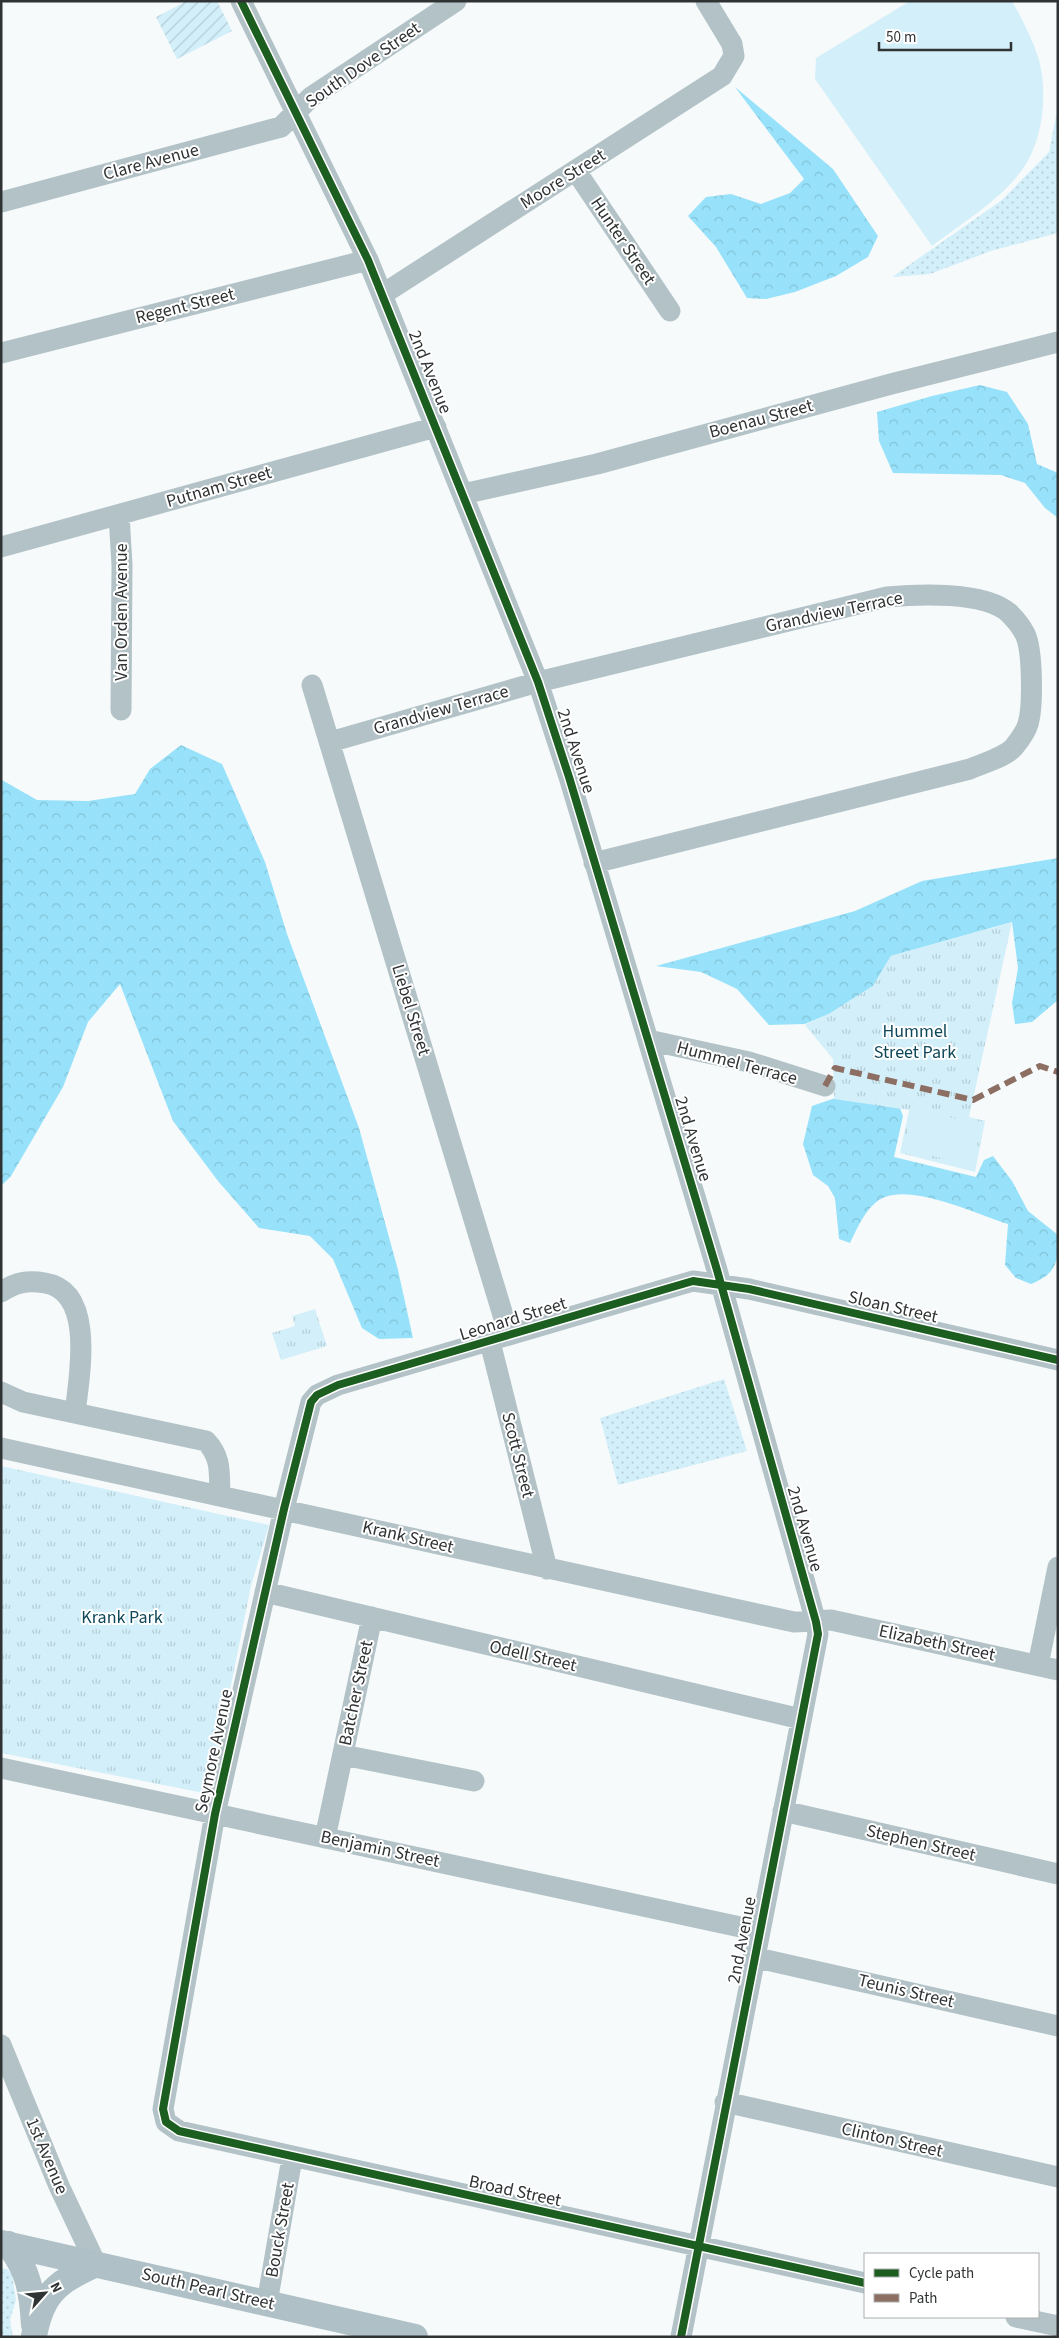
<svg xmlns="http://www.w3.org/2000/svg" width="1059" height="2338" font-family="'Source Sans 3',sans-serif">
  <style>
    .grass { fill: url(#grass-dots) }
    .forest { fill: url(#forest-crowns) }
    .park { fill: url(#park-tufts) }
    .garden { fill: url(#garden-furrows) }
    .pitch { fill: #d3eff9 }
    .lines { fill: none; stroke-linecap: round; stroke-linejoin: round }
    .minor { stroke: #b3c2c7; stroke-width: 21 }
    .major { stroke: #afc0c6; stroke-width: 26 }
    .quiet { stroke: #8d6e63; stroke-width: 6; stroke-dasharray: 12 6; stroke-linecap: butt }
    .cycleway-casing { stroke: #fff; stroke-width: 11 }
    .cycleway { stroke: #1b5e20; stroke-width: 8 }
    .labels { text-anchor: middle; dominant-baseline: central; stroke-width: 4; stroke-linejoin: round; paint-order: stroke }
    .street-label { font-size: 18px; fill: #303334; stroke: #fff }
    .park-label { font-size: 18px; fill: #0d4758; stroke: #fff }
  </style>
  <defs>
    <pattern id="grass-dots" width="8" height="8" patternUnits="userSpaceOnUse" patternTransform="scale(1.25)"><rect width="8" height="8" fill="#d3eff9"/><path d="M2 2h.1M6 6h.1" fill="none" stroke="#b5cdd6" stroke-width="1.8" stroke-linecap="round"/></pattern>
    <pattern id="forest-crowns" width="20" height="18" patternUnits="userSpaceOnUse" patternTransform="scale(1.25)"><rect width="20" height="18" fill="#97e2fa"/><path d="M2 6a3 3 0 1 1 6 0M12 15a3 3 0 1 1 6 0" fill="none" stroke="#82c2d7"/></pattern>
    <pattern id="park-tufts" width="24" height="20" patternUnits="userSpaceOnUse" patternTransform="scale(1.25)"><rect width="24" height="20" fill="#d3eff9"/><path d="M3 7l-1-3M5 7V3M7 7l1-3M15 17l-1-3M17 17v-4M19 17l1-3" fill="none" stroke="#b5cdd6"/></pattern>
    <pattern id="garden-furrows" width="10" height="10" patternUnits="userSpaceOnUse" patternTransform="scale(1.25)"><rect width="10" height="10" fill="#d3eff9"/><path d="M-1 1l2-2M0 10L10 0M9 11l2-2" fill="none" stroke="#b5cdd6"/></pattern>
  </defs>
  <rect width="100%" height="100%" fill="#f6fafb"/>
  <path class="grass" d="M1058,106V233L991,251L930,274L892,277L1002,200L1049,152Z
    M724,1379L747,1451L618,1485L600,1418Z
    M1,2268L7,2269L12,2275L16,2300L10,2320L13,2337H1Z"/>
  <path class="forest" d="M735,87L833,169L878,236L868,257L836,276L795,292L766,299L747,298L716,247L688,216L706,197L731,194L761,204L790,193L804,179Z
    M980,385L1007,392L1028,424L1037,464L1058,473V518L1045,508L1025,483L1001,475L893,473L879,441L877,412L932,396Z
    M181,745L222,764L265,862L287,934L359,1128L398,1270L413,1338L379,1339L362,1328L333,1259L310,1236L259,1228L218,1181L173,1121L120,984L88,1022L63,1087L11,1176L1,1186V775L2,780L37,800L88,801L135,794L150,769Z
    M1058,858V1000L1032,1022L1015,1024L1012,1003L1018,968L1012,922L891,956L873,986L829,1014L805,1024L769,1025L737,989L701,972L656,966L855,911L922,881Z
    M844,1095L898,1103L903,1116L894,1157L976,1177L984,1160L993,1156L1012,1181L1028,1211L1058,1235C1058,1261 1058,1273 1031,1284L1016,1278L1005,1265L1008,1224C977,1214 915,1185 885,1197C867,1204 858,1227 850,1243L839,1239L835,1198L828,1186L813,1175L803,1144L812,1106Z"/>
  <path class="park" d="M1012,922L969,1117L985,1121L975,1172L900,1153L909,1110L834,1099L833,1059L805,1025L829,1014L873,986L891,956Z
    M315,1309L327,1346L281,1360L272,1333L295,1326L292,1316Z
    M1,1466L269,1525L251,1586L209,1794L1,1753Z"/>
  <path class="garden" d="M187,1H217L232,31L177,59L156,17Z"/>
  <path class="pitch" d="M910,1H1012C1022,19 1033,40 1039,60C1048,95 1043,141 1022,170C999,201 962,223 932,246L815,79L816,58Z
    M914,1108L980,1125L969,1166L904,1148Z"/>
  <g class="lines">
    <path class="minor" d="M241,1L368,260L538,682L569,777L717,1270L816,1622L818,1634L681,2337
      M576,171L670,311
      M1,202L281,127L311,97L456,1
      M383,294L722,76L734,56L732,44L706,1
      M1,353L368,260
      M463,494L597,464L891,384L1058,342
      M119,515L122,565L121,710
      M1,547L436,427
      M312,685L509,1335
      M330,742L538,682L887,597C918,594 984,591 1009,613C1014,618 1022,628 1025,634C1033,650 1033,708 1028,724C1026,731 1018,742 1014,747C1004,758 983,763 970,769L594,863
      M648,1040L749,1062L825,1086
      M1,1292C16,1282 28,1280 45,1283C96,1291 79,1378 75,1413
      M490,1342L547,1569
      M1,1392L23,1402L206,1441C222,1458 219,1473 220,1495
      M1,1448L794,1622L831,1620L1058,1670
      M265,1592L801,1719
      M1038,1665L1058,1567
      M343,1755L474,1781
      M1,1768L759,1931
      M783,1811L1058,1874
      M325,1838L372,1617
      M753,1957L1058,2026
      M1,2045L59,2186L96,2264
      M725,2102L1058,2177
      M865,2283L179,2131L166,2122L163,2109L215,1814L284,1509L311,1402L317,1395L338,1385L693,1281L749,1289L1058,1360
      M267,2303L292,2158
      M1016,2317L1058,2326"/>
    <path class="major" d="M1,2243L415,2337
      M8,2244C29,2271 32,2292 34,2325
      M34,2336C42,2292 58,2282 96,2264"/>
    <path class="quiet" d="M825,1086L835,1068L973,1100L1040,1066L1058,1072"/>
    <g class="cycleway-casing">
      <path id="cycleway" d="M241,1L368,260L538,682L569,777L717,1270L816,1622L818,1634L681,2337
        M865,2283L179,2131L166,2122L163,2109L215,1814L284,1509L311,1402L317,1395L338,1385L693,1281L749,1289L1058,1360"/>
    </g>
    <use href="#cycleway" class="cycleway"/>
  </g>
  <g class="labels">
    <g class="street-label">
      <text transform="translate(363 65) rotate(-35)">South Dove Street</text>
      <text transform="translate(151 162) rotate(-15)">Clare Avenue</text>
      <text transform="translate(563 179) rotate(-32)">Moore Street</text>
      <text transform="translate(623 241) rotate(56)">Hunter Street</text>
      <text transform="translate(185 306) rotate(-14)">Regent Street</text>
      <text transform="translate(430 372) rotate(68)">2nd Avenue</text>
      <text transform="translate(761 419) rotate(-15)">Boenau Street</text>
      <text transform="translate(219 487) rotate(-16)">Putnam Street</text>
      <text transform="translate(121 612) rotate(-90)">Van Orden Avenue</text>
      <text transform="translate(834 612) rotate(-12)">Grandview Terrace</text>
      <text transform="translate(441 710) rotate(-16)">Grandview Terrace</text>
      <text transform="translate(576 751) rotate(72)">2nd Avenue</text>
      <text transform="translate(411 1010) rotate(73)">Liebel Street</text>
      <text transform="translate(737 1063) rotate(15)">Hummel Terrace</text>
      <text transform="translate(693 1139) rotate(73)">2nd Avenue</text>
      <text transform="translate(893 1307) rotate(13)">Sloan Street</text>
      <text transform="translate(513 1319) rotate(-17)">Leonard Street</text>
      <text transform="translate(518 1455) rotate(76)">Scott Street</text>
      <text transform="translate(805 1529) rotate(74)">2nd Avenue</text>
      <text transform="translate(408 1537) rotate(13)">Krank Street</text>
      <text transform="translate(937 1643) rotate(12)">Elizabeth Street</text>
      <text transform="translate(533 1656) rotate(13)">Odell Street</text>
      <text transform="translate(356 1693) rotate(-78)">Batcher Street</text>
      <text transform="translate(214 1751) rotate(-78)">Seymore Avenue</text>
      <text transform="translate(921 1843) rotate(13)">Stephen Street</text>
      <text transform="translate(380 1849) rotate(12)">Benjamin Street</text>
      <text transform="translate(742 1940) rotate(-79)">2nd Avenue</text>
      <text transform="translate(906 1991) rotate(13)">Teunis Street</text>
      <text transform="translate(892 2140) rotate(13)">Clinton Street</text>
      <text transform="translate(47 2156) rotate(67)">1st Avenue</text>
      <text transform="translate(515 2191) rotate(12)">Broad Street</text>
      <text transform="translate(280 2230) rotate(-80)">Bouck Street</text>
      <text transform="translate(208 2289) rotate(13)">South Pearl Street</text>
    </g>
    <g class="park-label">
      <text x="915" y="1031">Hummel<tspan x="915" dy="21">Street Park</tspan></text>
      <text x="122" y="1617">Krank Park</text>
    </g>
  </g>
  <rect width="1059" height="2338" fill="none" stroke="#303334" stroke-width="5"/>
  <rect x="864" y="2253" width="175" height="65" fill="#ffffff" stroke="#acadae"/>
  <rect x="874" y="2269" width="25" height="8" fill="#1b5e20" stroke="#acadae"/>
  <text x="909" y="2278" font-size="15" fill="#303334">Cycle path</text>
  <rect x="874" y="2294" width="25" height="8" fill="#8d6e63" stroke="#acadae"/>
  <text x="909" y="2303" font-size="15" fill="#303334">Path</text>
  <g transform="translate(45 2293) rotate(63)" stroke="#ffffff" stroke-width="4" paint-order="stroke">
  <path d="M0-4L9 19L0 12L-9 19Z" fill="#303334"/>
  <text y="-8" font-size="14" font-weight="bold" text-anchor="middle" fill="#303334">N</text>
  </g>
  <path d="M879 42v8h132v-8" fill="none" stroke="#303334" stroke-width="2.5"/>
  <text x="886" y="42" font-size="15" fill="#303334" stroke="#ffffff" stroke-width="4" paint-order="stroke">50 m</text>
</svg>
